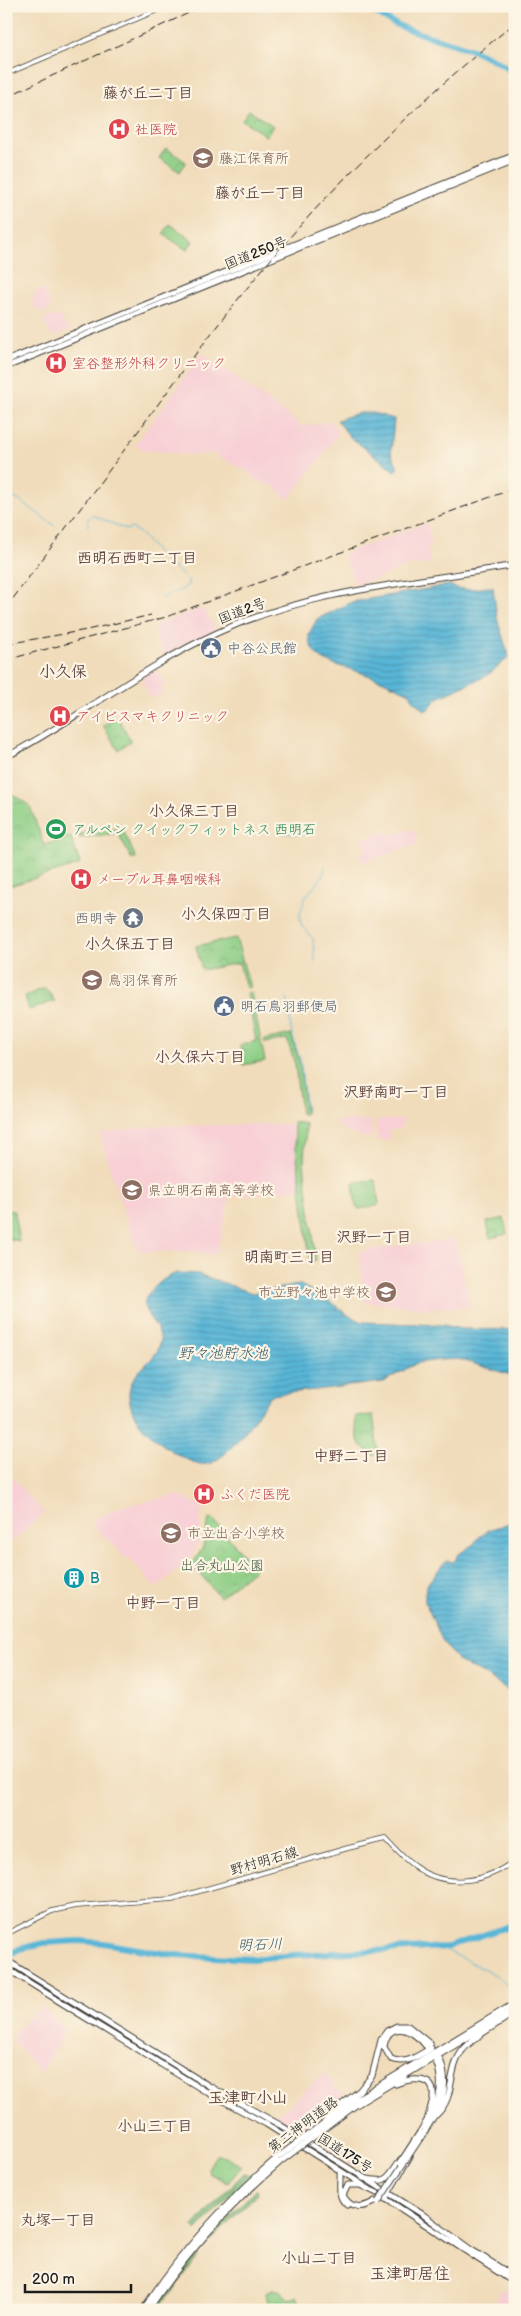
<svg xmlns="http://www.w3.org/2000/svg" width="521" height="2316" font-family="'Balsamiq Sans','Klee One',sans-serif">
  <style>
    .built { fill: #f7cfd5 }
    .forest { fill: url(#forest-firs); stroke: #476647 }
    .park { fill: url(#park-crowns); stroke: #547550 }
    .water { fill: url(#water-rules); stroke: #3a697a }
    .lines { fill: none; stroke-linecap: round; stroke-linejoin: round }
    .stream { stroke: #59b6d7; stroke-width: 1 }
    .river { stroke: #59b6d7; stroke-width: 6 }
    .secondary-casing { stroke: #3c3934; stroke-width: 5.5 }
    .trunk-casing { stroke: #3c3934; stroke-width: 7 }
    .motorway-casing { stroke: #3c3934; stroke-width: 7 }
    .secondary { stroke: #fff; stroke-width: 4 }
    .trunk { stroke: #fff; stroke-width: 5 }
    .motorway { stroke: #fff; stroke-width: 5 }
    .rail { stroke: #1c1c1c; stroke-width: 1; stroke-dasharray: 8 4; stroke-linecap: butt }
    .motorway-bridge-casing { stroke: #3c3934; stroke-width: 7; stroke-linecap: butt }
    .motorway-bridge { stroke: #fff; stroke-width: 5 }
    .labels { text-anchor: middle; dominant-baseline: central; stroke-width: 4.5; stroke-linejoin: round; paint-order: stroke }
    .health-label { font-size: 14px; fill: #be3a42; stroke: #fcf5e5; text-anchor: start }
    .education-label { font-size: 14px; fill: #785e54; stroke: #fcf5e5; text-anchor: start }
    .street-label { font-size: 14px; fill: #1c1c1c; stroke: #fcf5e5 }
    .service-label { font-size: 14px; fill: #4e5e75; stroke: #fcf5e5; text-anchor: start }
    .leisure-label { font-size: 14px; fill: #27864d; stroke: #fcf5e5; text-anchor: start }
    .worship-label { font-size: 14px; fill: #5b616d; stroke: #fcf5e5; text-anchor: end }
    .park-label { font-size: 14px; fill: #445a41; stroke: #fcf5e5 }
    .culture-label { font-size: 14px; fill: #0d838f; stroke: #fcf5e5; text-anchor: start }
    .neighbourhood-label { font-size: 15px; font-weight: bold; fill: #624643; stroke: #fcf5e5 }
    .water-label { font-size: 15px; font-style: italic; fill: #345a67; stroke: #fcf5e5 }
    .quarter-label { font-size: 16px; font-weight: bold; fill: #624643; stroke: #fcf5e5 }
  </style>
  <defs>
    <pattern id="forest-firs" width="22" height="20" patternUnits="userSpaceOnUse" patternTransform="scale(1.25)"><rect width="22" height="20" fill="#72b172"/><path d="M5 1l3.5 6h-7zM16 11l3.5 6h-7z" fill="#5d8f5d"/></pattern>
    <pattern id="park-crowns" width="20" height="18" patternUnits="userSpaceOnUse" patternTransform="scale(1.25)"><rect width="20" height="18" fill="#8dce85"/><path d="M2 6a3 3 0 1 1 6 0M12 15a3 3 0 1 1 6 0" fill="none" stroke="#79b072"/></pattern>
    <pattern id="water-rules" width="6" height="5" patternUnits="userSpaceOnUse" patternTransform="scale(1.25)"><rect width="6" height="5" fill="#59b6d7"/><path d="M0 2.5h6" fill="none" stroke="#4993ae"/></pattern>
  </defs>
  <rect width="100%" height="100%" fill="#fcf5e5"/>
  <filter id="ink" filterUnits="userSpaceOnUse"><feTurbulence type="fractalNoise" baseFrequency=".02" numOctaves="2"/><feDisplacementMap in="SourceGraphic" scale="10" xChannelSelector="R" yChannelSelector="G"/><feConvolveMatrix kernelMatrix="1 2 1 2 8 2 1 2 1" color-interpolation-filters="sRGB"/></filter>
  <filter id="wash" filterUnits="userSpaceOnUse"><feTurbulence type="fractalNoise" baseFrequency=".0096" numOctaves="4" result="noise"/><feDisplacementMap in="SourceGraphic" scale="20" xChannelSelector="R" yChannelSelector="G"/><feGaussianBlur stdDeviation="1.12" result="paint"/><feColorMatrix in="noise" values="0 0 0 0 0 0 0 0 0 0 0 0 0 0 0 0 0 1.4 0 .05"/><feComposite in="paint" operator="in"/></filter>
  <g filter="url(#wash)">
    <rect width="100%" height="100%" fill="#f0dcba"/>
    <path class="built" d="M38,288L44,290L50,303L46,314L35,308L31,302Z
      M50,316L60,317L70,330L53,337L42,320Z
      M202,353L303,427L329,421L335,426L338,433L337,437L289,499H287L273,486L256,480L247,471L211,453L196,455L144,450L135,445Z
      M427,523L432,544L427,548L431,564L408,566L356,586L343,554Z
      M203,608L216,630L186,643L165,657L157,643L154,625Z
      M156,669L167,684L161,689L164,693L151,699L141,679Z
      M415,829L417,845L362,862L359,855L365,851L362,839L388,831L389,835Z
      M404,1119L401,1129L389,1130V1140H377L376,1120Z
      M370,1120L373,1137H359L336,1126V1121Z
      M292,1124L300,1189L230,1197L217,1253L212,1255L189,1251L145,1252L137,1250L107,1160L100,1133L159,1126Z
      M455,1239L471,1307L416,1308L365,1302L359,1251Z
      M6,1470L44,1513L6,1547Z
      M178,1495L203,1506L200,1520L201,1535L195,1550L185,1564L156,1588L130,1559L125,1558L118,1549L97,1531L92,1523L93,1520L123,1506Z
      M43,2006L65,2030L41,2074L12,2039L24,2022Z
      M324,2073L342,2093V2101L312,2125L307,2123L305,2126L288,2123L273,2115L283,2111Z
      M335,2142L350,2147L353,2166L327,2150Z
      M509,2284L515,2288V2310H495L500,2289L505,2290Z"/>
    <path class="forest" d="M244,2173L250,2175L196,2231L192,2227Z
      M257,2188L258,2193L210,2242L207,2240Z
      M198,2251L199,2256L158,2310H152Z"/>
    <path class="park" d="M249,110L273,126L266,136L242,120Z
      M166,148L186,162L180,172L159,158Z
      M170,224L193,241L187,250L163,234Z
      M118,718L131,741L118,750L103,725Z
      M9,792L30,806L44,845L71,837L80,864L79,865L6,887V793Z
      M122,828L136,858H131L118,833L80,838L77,835L78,834Z
      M236,938L250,987L246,988L239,963L202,970L196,946Z
      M45,988L55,1001L29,1010L25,996Z
      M251,992L265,1061L243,1065L240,1045L256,1041L247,993Z
      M291,1034L300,1064L305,1114H301L295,1064L287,1039L265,1043L264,1040Z
      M293,1122L306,1124L304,1163L316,1260L310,1262C305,1215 298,1169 293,1122Z
      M373,1180L376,1181L379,1204L377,1206L359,1209L356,1207L353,1184L355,1182Z
      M12,1210L14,1211L19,1241L6,1238V1211Z
      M504,1218L507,1234L490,1238L487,1222Z
      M373,1415L378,1450L374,1456L359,1444L355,1419L356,1416Z
      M209,1519H213L255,1569L220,1597L192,1565L203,1547Z
      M216,2154H219L242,2166L228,2183L209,2173L208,2169Z
      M273,2290H279L289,2299L297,2296L301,2306V2310H274L268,2303L266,2293Z"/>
    <path class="water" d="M359,413H373L394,419L391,453L398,467L395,471L350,437L337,420Z
      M449,585C464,593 477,587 493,587L497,618L509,657L488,675L438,698L427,710H424L414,701L410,693C393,685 375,677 356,671C336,664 309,662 309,634L317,619L352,602Z
      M177,1273L198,1274L252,1293L300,1285L326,1298L348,1315L362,1322L444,1325L461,1329L515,1330V1374L511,1375L458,1359L440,1360L417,1363L383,1382L271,1395C256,1415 235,1452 211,1463C193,1471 153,1439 141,1425C134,1417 129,1405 129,1394C130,1370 157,1362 160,1343C164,1321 127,1310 155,1287C162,1280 168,1276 177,1273Z
      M512,1522H515V1690H508L480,1672L459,1662L443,1642L425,1602V1592L428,1583L446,1561L454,1562L459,1554L474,1544L477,1539L489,1530Z"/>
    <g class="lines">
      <path class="stream" d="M6,493L28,506L56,527
        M88,526L87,520L93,515L127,530L131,528L140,533L163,559L187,579L189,584L183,589L162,598
        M281,833L309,835
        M315,962L313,939L301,925L300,914L305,898L323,875L325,867
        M287,998L292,1035L300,1059L306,1112
        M440,1947L499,1977L515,1994"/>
      <path class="river" d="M367,6C410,43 472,37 515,74
        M6,1957L19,1949L44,1943L79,1941L103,1943L174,1955L252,1959L293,1955L448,1947L515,1924"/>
    </g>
  </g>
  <g filter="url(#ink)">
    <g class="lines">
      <g class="secondary-casing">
        <path id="secondary" d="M6,74L167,6
          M6,1934L52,1911L75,1906L172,1899L348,1848L386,1839C395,1849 404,1859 414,1866C445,1889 486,1883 515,1860"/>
      </g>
      <g class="trunk-casing">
        <path id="trunk" d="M6,361L515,155
          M6,367L515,160
          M6,757C79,718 144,666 219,632C313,589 415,583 515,565
          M6,1960L209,2086L280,2125L422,2214L470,2249L515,2277
          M6,1968L78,2013L205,2091L266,2124L363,2185
          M383,2197L515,2283"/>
      </g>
      <g class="motorway-casing">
        <path id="motorway" d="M426,2046C413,2029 388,2019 384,2047L391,2059C407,2065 417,2056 431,2048
          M396,2084C408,2079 436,2074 433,2097C432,2104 429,2113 427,2121
          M349,2099L359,2091L372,2076L381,2040L387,2031L397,2026H408L430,2044
          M352,2102L515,2003
          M356,2105L515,2009
          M436,2115C456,2098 447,2071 462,2051C474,2036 494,2027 509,2016
          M425,2131C441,2106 451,2089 440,2059
          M420,2132C436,2106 447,2092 436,2061
          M340,2172C341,2185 336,2196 347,2205
          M363,2178C389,2184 386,2179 401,2159
          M385,2199L410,2156
          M375,2201C363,2209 350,2209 343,2195L348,2185H360L377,2193
          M143,2310C180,2252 226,2202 278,2157
          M148,2310C185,2255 230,2205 280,2162"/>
      </g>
      <use href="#secondary" class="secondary"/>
      <use href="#trunk" class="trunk"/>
      <use href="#motorway" class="motorway"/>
      <path class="rail" d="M6,97L204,6
        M6,608C51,547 97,487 142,426C190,361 238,296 291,236C360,159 435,87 515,23
        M6,644L87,630L151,615
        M6,660L166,617L515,488"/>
      <g class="motorway-bridge-casing">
        <path id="motorway-bridge" d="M325,2117L349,2099
          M278,2157L352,2102
          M280,2162L356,2105
          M400,2163L420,2132
          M378,2202L425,2131"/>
      </g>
      <use href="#motorway-bridge" class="motorway-bridge"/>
    </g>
  </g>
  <defs>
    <g id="hospital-disc" transform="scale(1.125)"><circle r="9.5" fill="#e0444e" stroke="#fcf5e5"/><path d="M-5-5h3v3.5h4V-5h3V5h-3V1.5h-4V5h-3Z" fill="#fff"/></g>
    <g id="school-disc" transform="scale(1.125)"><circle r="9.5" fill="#8d6e63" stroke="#fcf5e5"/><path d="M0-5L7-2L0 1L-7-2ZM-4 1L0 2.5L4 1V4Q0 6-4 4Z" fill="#fff"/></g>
    <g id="civic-disc" transform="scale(1.125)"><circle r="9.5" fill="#5c6f8a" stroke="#fcf5e5"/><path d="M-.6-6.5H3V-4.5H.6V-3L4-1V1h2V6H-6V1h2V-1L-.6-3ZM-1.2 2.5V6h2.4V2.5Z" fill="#fff"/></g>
    <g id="stadium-disc" transform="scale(1.125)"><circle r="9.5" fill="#2e9e5b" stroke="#fcf5e5"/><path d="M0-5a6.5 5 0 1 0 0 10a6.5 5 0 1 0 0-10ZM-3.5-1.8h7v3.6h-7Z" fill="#fff"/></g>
    <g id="temple-disc" transform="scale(1.125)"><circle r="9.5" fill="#6b7280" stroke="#fcf5e5"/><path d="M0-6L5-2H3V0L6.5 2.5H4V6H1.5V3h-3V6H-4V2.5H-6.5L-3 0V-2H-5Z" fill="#fff"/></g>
    <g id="building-disc" transform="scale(1.125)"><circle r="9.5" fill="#0f9aa8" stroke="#fcf5e5"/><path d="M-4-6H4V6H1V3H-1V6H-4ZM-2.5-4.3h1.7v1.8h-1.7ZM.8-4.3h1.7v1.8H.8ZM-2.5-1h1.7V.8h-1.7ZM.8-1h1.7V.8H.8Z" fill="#fff"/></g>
  </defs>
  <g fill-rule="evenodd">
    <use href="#hospital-disc" x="119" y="129"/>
    <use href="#school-disc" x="203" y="158"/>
    <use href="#hospital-disc" x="56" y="363"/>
    <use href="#civic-disc" x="211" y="648"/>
    <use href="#hospital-disc" x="60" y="716"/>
    <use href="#stadium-disc" x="56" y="829"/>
    <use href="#hospital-disc" x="81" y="879"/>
    <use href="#temple-disc" x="133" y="918"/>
    <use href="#school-disc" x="92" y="980"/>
    <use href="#civic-disc" x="224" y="1006"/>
    <use href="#school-disc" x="132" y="1190"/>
    <use href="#school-disc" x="386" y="1292"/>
    <use href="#hospital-disc" x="204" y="1494"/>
    <use href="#school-disc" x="171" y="1533"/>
    <use href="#building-disc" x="74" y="1578"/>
  </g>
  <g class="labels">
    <g class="health-label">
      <text x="135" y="129">社医院</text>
      <text x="72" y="363">室谷整形外科クリニック</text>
      <text x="76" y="716">アイビスマキクリニック</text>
      <text x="97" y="879">メープル耳鼻咽喉科</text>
      <text x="220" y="1494">ふくだ医院</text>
    </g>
    <g class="education-label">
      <text x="219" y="158">藤江保育所</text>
      <text x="108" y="980">鳥羽保育所</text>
      <text x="148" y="1190">県立明石南高等学校</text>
      <text x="370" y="1292" text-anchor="end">市立野々池中学校</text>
      <text x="187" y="1533">市立出合小学校</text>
    </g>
    <g class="street-label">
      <text transform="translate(256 253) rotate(-22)">国道250号</text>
      <text transform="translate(242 611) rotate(-21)">国道2号</text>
      <text transform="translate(264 1861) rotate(-16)">野村明石線</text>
      <text transform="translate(303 2125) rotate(-37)">第二神明道路</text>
      <text transform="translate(345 2153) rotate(32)">国道175号</text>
    </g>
    <g class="service-label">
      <text x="227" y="648">中谷公民館</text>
      <text x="240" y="1006">明石鳥羽郵便局</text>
    </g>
    <g class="leisure-label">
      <text x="72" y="829">アルペン クイックフィットネス 西明石</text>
    </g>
    <g class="worship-label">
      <text x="117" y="918">西明寺</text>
    </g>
    <g class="park-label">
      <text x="222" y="1565">出合丸山公園</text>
    </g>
    <g class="culture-label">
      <text x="90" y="1578">B</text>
    </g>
    <g class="neighbourhood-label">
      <text x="148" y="93">藤が丘二丁目</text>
      <text x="260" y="193">藤が丘一丁目</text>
      <text x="137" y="558">西明石西町二丁目</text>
      <text x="194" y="811">小久保三丁目</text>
      <text x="226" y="914">小久保四丁目</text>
      <text x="130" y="944">小久保五丁目</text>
      <text x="200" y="1057">小久保六丁目</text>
      <text x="396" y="1092">沢野南町一丁目</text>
      <text x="374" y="1237">沢野一丁目</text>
      <text x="289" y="1257">明南町三丁目</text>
      <text x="351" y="1456">中野二丁目</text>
      <text x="163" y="1603">中野一丁目</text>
      <text x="155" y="2126">小山三丁目</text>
      <text x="58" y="2220">丸塚一丁目</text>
      <text x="319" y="2258">小山二丁目</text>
    </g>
    <g class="water-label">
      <text x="223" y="1353">野々池貯水池</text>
      <text transform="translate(260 1945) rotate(-1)">明石川</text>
    </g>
    <g class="quarter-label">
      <text x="63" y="672">小久保</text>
      <text x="248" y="2098">玉津町小山</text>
      <text x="410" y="2274">玉津町居住</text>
    </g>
  </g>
  <rect width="521" height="2316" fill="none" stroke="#fcf5e5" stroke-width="25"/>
  <path d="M25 2284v8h106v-8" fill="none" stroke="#1c1c1c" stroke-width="2.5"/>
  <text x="32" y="2284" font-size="15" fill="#1c1c1c" stroke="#fcf5e5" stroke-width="4" paint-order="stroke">200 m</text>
</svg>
